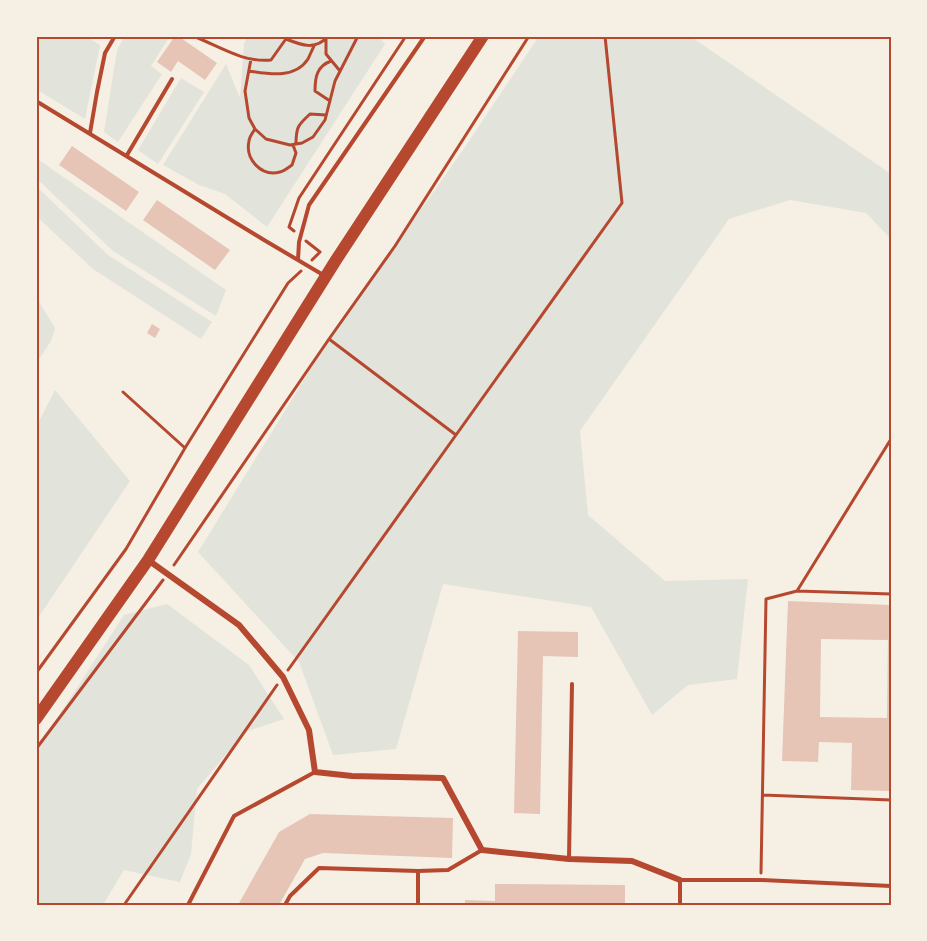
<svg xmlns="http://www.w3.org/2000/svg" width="927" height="941" font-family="Roboto,sans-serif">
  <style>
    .green { fill: #e2e4dc }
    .building { fill: #e6c5b7; fill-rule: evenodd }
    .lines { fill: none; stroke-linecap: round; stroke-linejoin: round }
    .path { stroke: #b5482f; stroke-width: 3 }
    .service { stroke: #b5482f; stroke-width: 4 }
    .minor { stroke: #b5482f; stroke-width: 6 }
    .secondary { stroke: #b5482f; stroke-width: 12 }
    .neatline { fill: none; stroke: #b5482f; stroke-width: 2 }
  </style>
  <rect width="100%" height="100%" fill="#f6efe4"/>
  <path class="green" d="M36,36H85L100,45L85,119L36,89Z
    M125,36H170L151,66L162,74L118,142L104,132L117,50Z
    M249,36H378L385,44L267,227L225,194L199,185L163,165L226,64L240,98L244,43Z
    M539,36H690L891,174V239L866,213L790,200L729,219L580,431L588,515L665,581L748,579L737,679L688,685L652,715L591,607L443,584L396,749L333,755L299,662L198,552L329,339L463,150Z
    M181,78L204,92L158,164L138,150Z
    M36,158L226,290L216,316L113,251L36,178Z
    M36,186L108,255L212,322L201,339L93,269L36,216Z
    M36,297L55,328L51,341L39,359L36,366Z
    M55,390L130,481L36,621V427Z
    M167,604L249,665L284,719L245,732L197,789L191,854L180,882L124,870L103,905H36V746L56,720L124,615Z"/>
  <path class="building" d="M175,36H178L217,63L205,80L178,61L171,72L157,62Z
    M72,146L139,192L126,211L59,165Z
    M157,200L230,250L215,270L143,220Z
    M152,324L160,329L155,338L147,333Z
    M788,601L891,605V791L851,790L852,743L819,742L818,762L782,761ZM821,639L888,640L887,718L820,717Z
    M518,631L578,632V657L543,656L540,814L514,813Z
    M310,814L453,818L452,858L323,853L305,859L279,905H238L279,832Z
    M495,884L625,885V905H465V900L495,901Z"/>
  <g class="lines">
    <path class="path" d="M193,36C219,46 243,63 271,60L288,36
      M286,39C301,45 316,51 328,36
      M326,39V54L340,71
      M251,59L245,91L249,118L255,129L266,139L290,145L302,143L313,137L325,120L335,81L358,36
      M249,71C269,74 295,79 308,59C310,55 312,50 314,46
      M330,101L315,91C315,77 317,66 331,61
      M255,129C253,132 249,137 249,141C245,159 261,177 280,172C284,171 289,167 292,165L296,153L293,145
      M296,144C296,127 298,125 310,114L326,115
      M294,231L289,227L299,198L406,36
      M306,241L320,252L312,260
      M123,392L185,448
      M456,435L622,203L605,36
      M174,565L329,339L395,246L529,36
      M797,591L891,439
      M288,670L456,435L329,339
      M36,673L126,549L185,448L288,283L301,271
      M36,749L163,580
      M763,795L891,800
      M761,873L766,599L797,591L891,594
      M124,905L277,685"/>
    <path class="service" d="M36,101L264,240L325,276
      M90,133L97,92L105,53L115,36
      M127,155L172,79
      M298,260L299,242L309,205L425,36
      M569,859L572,684
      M188,905L234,816L315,772
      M285,905L290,896L319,868L418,871L448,870L482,850
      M418,905V871
      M680,905V880H761L891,886"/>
    <path class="minor" d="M148,560L239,625L283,677L309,730L315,772L352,776L443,778L482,850L569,859L632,861L680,880"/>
    <path class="secondary" d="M36,719L148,560L336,260L483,36"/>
  </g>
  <rect width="927" height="941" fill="none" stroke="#f6efe4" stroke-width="75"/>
  <rect x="38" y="38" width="852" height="866" class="neatline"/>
</svg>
